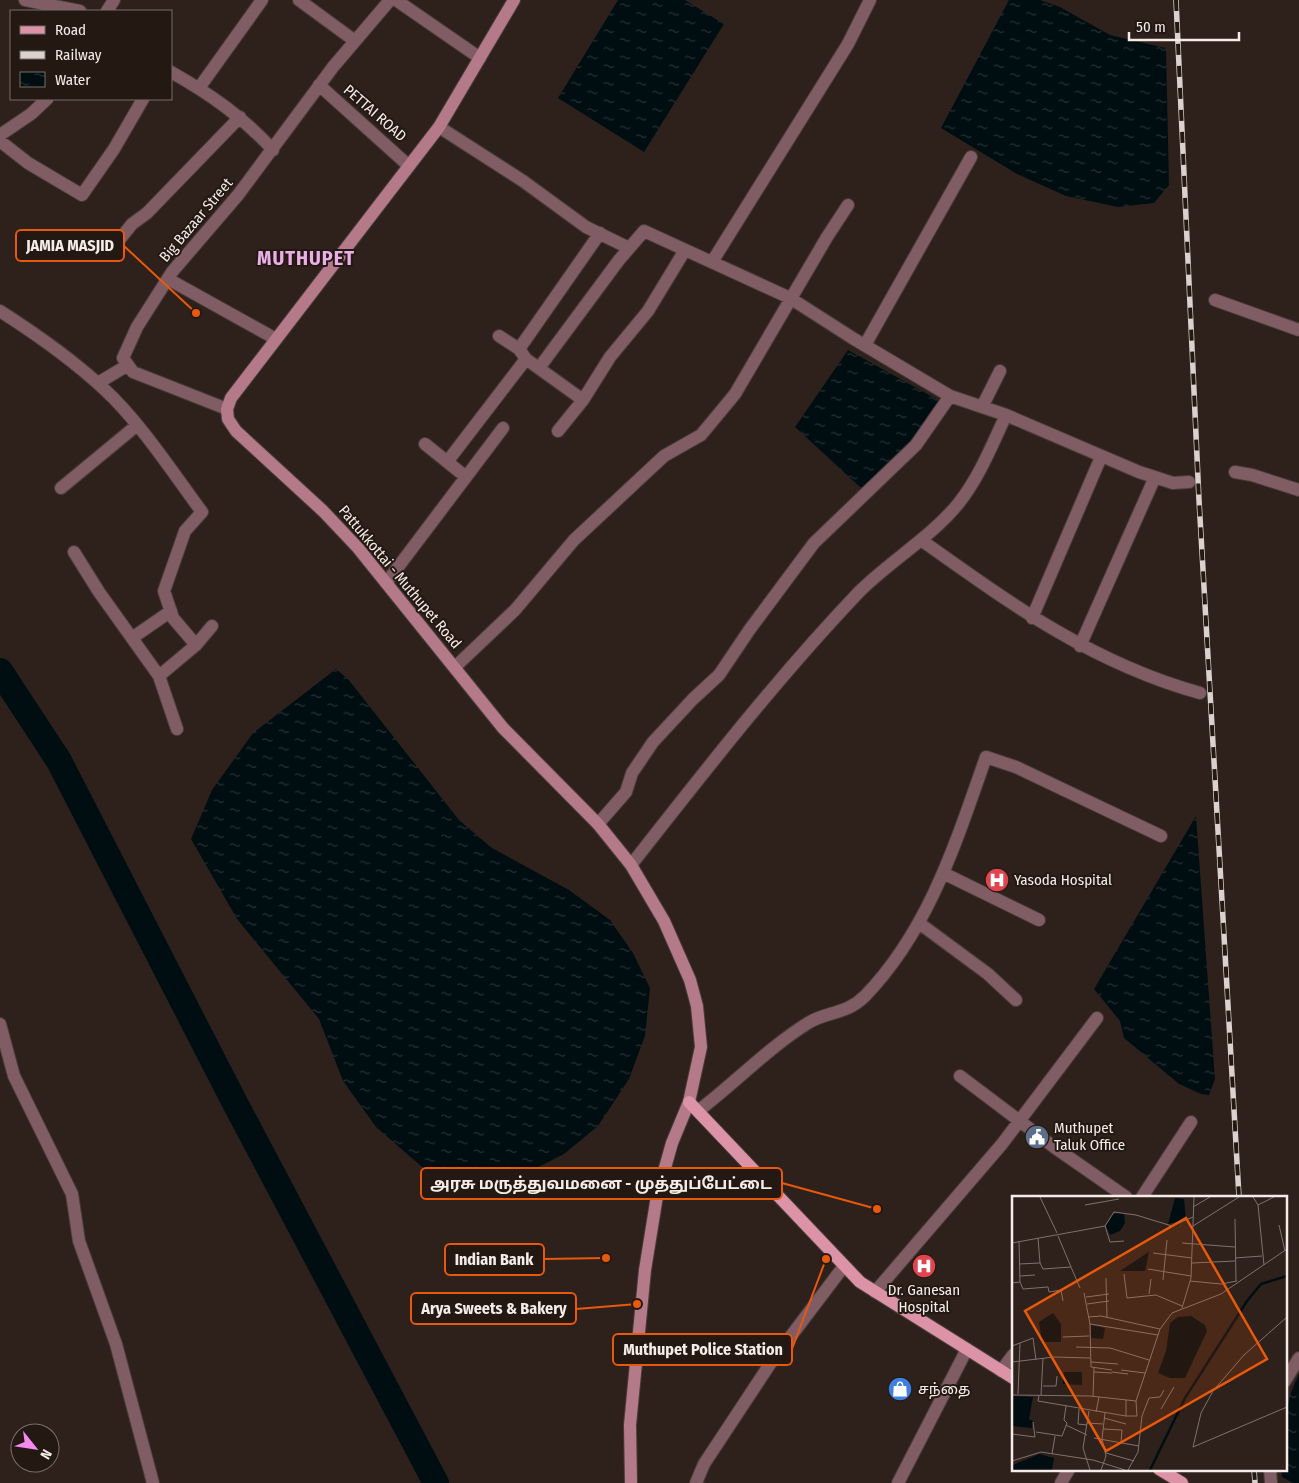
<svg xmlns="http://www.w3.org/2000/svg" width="1299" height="1483" font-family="'Fira Sans Condensed','Noto Sans Tamil',sans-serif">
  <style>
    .water { fill: url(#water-ripples) }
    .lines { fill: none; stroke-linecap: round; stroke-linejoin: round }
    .river { stroke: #000e12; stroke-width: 26 }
    .minor-casing { stroke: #4a3d39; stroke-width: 14 }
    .secondary-casing { stroke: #4a3d39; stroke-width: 14 }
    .primary-casing { stroke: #4a3d39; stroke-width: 14 }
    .minor { stroke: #805c65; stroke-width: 12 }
    .secondary { stroke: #b47a8a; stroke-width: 12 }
    .primary { stroke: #dc92a7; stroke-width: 12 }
    .rail-casing { stroke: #dbd2cd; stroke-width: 5.5 }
    .rail { stroke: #241812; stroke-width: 4; stroke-dasharray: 11; stroke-linecap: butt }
    .labels { text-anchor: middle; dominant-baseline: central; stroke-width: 4; stroke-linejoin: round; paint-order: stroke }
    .street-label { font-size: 15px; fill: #f5ece8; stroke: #241812 }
    .poi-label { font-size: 15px; fill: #f5ece8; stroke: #241812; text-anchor: start }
    .district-label { font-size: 20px; font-weight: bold; letter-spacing: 1px; fill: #eaafe7; stroke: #241812 }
    .inset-river { fill: none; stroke: #000e12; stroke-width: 2.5 }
    .inset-road { fill: none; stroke: #7e726e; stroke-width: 1 }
    .view { fill: #e8590c; fill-opacity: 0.15; stroke: #e8590c; stroke-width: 2.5 }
    .inset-edge { fill: none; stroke: #f5ece8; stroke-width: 2.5 }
    .leader { fill: none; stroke: #e8590c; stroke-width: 2 }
    .callout-dot { fill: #e8590c; stroke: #241812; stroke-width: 2 }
    .callout { fill: #241812; stroke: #e8590c; stroke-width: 2 }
    .callout-label { font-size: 16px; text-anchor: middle; font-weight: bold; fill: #f5ece8 }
  </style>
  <defs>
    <pattern id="water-ripples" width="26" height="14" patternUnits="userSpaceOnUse" patternTransform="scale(1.25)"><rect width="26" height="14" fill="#000e12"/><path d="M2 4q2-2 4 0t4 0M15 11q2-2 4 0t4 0" fill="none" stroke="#263134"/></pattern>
  </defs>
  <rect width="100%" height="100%" fill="#2e211c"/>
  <path class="water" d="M618,0H685L724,24L644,152L558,98Z
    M1009,0H1040L1060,7L1110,35L1166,48L1169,185L1154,203L1118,207L1066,196L1017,174L941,128Z
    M848,350L940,401L906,447L863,487H860L795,427Z
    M336,669L348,679L459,820L492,848L569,890L610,920L633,953L650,988L645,1036L629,1079L598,1126L564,1154L521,1176L486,1191L436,1179L376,1127L343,1081L319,1019L237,919L191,839L212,790L253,733Z
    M1196,816L1215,1079L1209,1095L1201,1094L1179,1084L1124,1038L1120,1021L1094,989Z
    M1299,1375V1483H1293L1282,1477L1281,1469H1285C1285,1437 1282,1404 1299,1375Z"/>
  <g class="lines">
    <path class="river" d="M0,671L59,761L235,1103L436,1483"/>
    <g class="minor-casing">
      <path id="minor" d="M25,0L80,11
        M299,0L355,41
        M396,0L480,58
        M107,11L114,0
        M171,72C210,94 243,117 273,150
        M319,85L409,166
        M199,88L262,0
        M439,127L523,181L586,227L629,248
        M0,135L31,114L47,99
        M0,141L28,163L82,195L114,149L143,99
        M112,249L132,224L147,213L240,117
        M712,262L848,44L870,0
        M168,279L276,339
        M1215,300L1299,330
        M0,311C36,334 73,360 104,389C140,422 173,473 202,512L185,531L164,591L173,618L196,645
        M499,336L519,349L526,359L583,400
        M865,345L971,157
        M519,349L600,233
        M539,368L619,260L644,231L790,298L854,339L950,396L1006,415L1139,472L1173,483L1189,482
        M98,383L128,365
        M982,407L1000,371
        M227,409L133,372L123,358L137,327L172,272L238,195L333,67L390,0
        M558,431L583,400L610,357L648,311L685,250
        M425,444L466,477
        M447,462L526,359
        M1235,472L1252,475L1299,490
        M61,488L136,426
        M921,540C1011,604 1092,663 1200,693
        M74,552L99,592L159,676L177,729
        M386,583L503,428
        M1032,618L1101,457
        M132,638L171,611
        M1080,646L1155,477
        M455,667L515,610L574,540L664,456L701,435L735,394L827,237L848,205
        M159,676L196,645L212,626
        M598,824L626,792L632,773L653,742L693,699L719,675L750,629L814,543L916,445L950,396
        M631,865C704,772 777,678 859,592C890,561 930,538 958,504C979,478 992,445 1006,415
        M943,873L1039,920
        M919,923L988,974L1016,1000
        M0,1024L14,1076L72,1194L79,1241L116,1344L153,1483
        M960,1076L1054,1147L1126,1197
        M698,1111C735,1083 768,1048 808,1023C827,1011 846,1015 865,996C929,930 956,842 986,757L1016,767L1161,836
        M1142,1197L1191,1122
        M875,1292L1002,1144L1097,1018
        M1001,1371L1013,1355
        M1285,1381L1299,1358
        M1270,1469L1271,1483
        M696,1483L704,1464L772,1361L844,1266
        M898,1483L967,1349
        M1061,1483L1069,1469"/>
    </g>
    <g class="secondary-casing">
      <path id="secondary" d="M514,0L439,127L231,398L227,409L228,419L236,431L323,511L358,548L503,728L598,824L631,865L664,921L690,980L697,1006L701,1047L689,1102L672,1143L657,1196L645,1270L630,1425L631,1483"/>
    </g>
    <g class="primary-casing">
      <path id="primary" d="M689,1102L860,1282L1013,1378
        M1159,1469L1182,1483"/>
    </g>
    <use href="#minor" class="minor"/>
    <use href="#secondary" class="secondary"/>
    <use href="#primary" class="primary"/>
    <g class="rail-casing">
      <path id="rail" d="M1176,0L1199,500L1239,1197
        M1254,1469L1255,1483"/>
    </g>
    <use href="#rail" class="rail"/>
  </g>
  <defs>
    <g id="hospital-disc" transform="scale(1.25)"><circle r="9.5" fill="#e0444e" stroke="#241812"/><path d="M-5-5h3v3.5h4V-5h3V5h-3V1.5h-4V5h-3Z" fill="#fff"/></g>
    <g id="civic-disc" transform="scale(1.25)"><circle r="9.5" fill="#5c6f8a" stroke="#241812"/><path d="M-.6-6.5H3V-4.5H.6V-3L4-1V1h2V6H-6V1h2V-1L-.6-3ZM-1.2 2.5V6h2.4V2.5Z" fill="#fff"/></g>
    <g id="shop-disc" transform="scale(1.25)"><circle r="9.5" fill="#3f7fe0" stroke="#241812"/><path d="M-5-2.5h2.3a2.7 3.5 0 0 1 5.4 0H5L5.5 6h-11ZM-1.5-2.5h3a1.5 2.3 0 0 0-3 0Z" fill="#fff"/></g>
  </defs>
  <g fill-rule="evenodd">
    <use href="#hospital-disc" x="997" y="880"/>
    <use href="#civic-disc" x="1037" y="1137"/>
    <use href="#hospital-disc" x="924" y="1266"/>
    <use href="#shop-disc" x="900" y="1389"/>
  </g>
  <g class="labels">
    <g class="street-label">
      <text transform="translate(375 113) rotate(41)">PETTAI ROAD</text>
      <text transform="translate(196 220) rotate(-50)">Big Bazaar Street</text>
      <text transform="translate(400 577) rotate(50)">Pattukkottai - Muthupet Road</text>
    </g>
    <g class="poi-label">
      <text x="1014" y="880">Yasoda Hospital</text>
      <text x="1054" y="1128">Muthupet<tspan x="1054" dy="17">Taluk Office</tspan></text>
      <text x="924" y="1290" text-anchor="middle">Dr. Ganesan<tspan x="924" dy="17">Hospital</tspan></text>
      <text x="918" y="1389">சந்தை</text>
    </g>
    <g class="district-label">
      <text x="306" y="258">MUTHUPET</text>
    </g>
  </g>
  <g transform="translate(1012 1196)">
    <rect width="275" height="275" fill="#2e211c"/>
    <path d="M163,2L172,3L174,24L156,28ZM105,17L112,18L113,27L108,35L98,39L94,30L100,19ZM137,56L133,75H108L135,57ZM41,117L49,128V146H30L27,126ZM179,120L193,129L195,135L173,182H158L146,177L154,155L158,127L166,121ZM79,129L93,132L91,143L79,142ZM52,176H70V189L51,188ZM0,200L21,201L17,223L21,225L20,232L0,230ZM27,258L42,262L40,274H0L1,269Z" fill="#000e12"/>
    <path class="inset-river" d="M138,274L173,202L235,105L249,88L275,80"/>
    <path class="inset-road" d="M28,1L45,37M241,1L246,9L252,69M73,9L107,3M246,9L262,1M181,11L198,1M223,23L224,85M267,29L273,55M181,30L227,1M7,45L8,86M112,45L98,46L93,30L102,16L124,19L160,30L181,21M0,47L93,30M170,47L223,51M141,57L180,62M223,62L250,60M28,67L31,73L59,71L46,40M180,67L223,65M7,68L28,67L26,42M59,71L68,92M136,73L179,80M112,78L115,102L144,99L170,110M8,80L23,79M94,82L95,122M151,84L155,44M178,85L209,88L225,85M0,87L8,86L11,93L36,91L37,96L49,94L51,105M72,97L78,128L79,171L100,174M137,98L139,83M74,101L97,98M75,108L97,105M170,112L179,82L182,1M76,121L89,120L148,133M275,121L232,159L201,195L189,217L181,251L275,211M78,128L146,139M51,141L77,140M0,150L21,142L24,164M64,151L98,152L137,164M0,166L42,161L78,162M79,166L106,168M109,174L133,177M82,176L100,177M100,176L116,178M31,190H44L45,180M6,198L8,147M0,199L78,200L124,205L148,133L160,117L209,98L275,53M27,199L26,205L114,220H125L124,205M29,199L31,162M81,200L82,172M114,204V220M67,213L66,228L75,229M149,213L162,191M77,215L71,252L78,274M84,216L87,201M92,222L114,228M75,227L91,228M54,229L75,239M91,233L110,234L109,247M24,236L50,240L55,227L52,224L54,210M0,238L23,241L21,226M82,242L127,250M94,257L122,265M40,258L43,240M0,265L29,256L81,264L113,274M89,274L94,260L90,243L93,217M116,274L126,256L130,220L137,202L148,201L152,194"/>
    <path class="view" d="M174,22L255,163L94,255L13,115Z"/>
    <rect width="275" height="275" class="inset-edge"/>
  </g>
  <path class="leader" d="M196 313L124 246M877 1209L782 1183M606 1258L544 1259M637 1304L576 1309M826 1259L792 1349"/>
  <g class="callout-dot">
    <circle cx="196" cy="313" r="5"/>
    <circle cx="877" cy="1209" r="5"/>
    <circle cx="606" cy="1258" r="5"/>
    <circle cx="637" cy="1304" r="5"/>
    <circle cx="826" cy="1259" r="5"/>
  </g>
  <g class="callout">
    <rect x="16" y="230" width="108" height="31" rx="5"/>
    <rect x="421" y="1168" width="361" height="31" rx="5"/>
    <rect x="445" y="1244" width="99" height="31" rx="5"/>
    <rect x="411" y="1293" width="165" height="31" rx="5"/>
    <rect x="613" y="1334" width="179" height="31" rx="5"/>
  </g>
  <g class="callout-label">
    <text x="70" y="251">JAMIA MASJID</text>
    <text x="601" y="1189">அரசு மருத்துவமனை - முத்துப்பேட்டை</text>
    <text x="494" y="1265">Indian Bank</text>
    <text x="494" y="1314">Arya Sweets &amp; Bakery</text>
    <text x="703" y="1355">Muthupet Police Station</text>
  </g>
  <rect x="10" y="10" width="162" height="90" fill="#241812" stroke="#786d68"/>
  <rect x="20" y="26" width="25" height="8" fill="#dc92a7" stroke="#786d68"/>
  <text x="55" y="35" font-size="15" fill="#f5ece8">Road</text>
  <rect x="20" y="51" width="25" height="8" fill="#dbd2cd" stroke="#786d68"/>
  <text x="55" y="60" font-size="15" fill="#f5ece8">Railway</text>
  <rect x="20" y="72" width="25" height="15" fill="url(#water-ripples)" stroke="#786d68"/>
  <text x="55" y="85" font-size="15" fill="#f5ece8">Water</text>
  <g transform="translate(35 1448) rotate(120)"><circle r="24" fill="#241812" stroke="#786d68"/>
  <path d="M0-4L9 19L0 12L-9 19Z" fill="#f489f0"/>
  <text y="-8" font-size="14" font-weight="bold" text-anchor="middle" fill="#f5ece8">N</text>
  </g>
  <path d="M1129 32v8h110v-8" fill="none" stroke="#f5ece8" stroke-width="2.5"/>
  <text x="1136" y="32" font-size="15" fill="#f5ece8" stroke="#241812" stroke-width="4" paint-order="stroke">50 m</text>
</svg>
